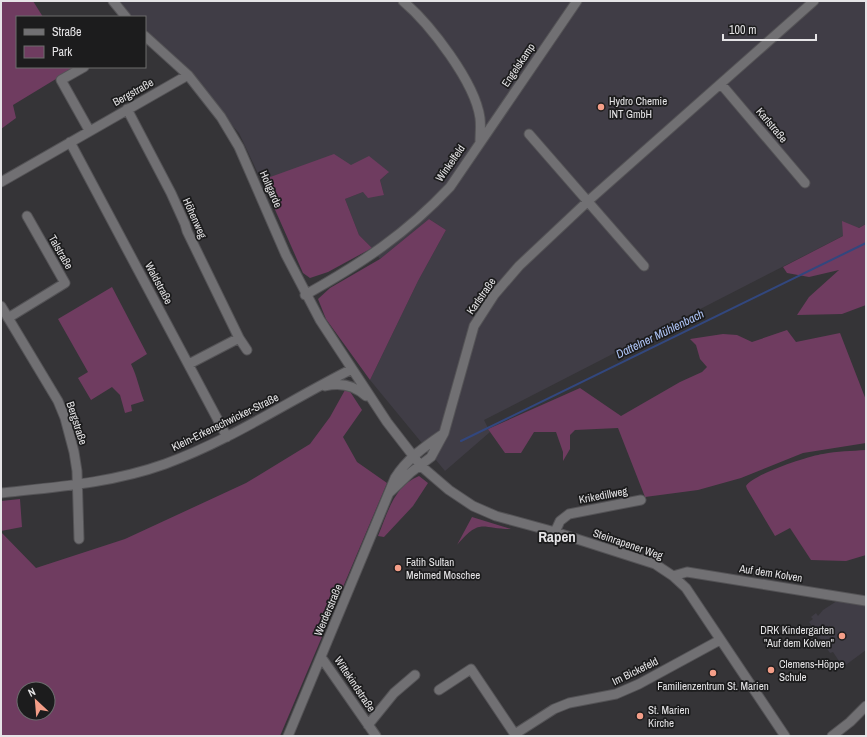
<svg xmlns="http://www.w3.org/2000/svg" width="867" height="737" font-family="'Archivo Narrow',sans-serif">
  <style>
    .built { fill: #403d46 }
    .green { fill: #6f3c60; fill-rule: evenodd }
    .lines { fill: none; stroke-linecap: round; stroke-linejoin: round }
    .stream { stroke: #32477e; stroke-width: 2 }
    .minor-casing { stroke: #545356; stroke-width: 11 }
    .minor { stroke: #717073; stroke-width: 9 }
    .poi-dot { fill: #f49e88; stroke: #1c1c1d; stroke-width: 1.5 }
    .labels { text-anchor: middle; dominant-baseline: central; stroke-width: 3.5; stroke-linejoin: round; paint-order: stroke }
    .street-label { font-size: 11px; fill: #e5e4e6; stroke: #1c1c1d }
    .poi-label { font-size: 11px; fill: #e5e4e6; stroke: #1c1c1d; text-anchor: start }
    .water-label { font-size: 12px; font-style: italic; fill: #adc3f5; stroke: #1c1c1d }
    .district-label { font-size: 15px; font-weight: bold; fill: #e5e4e6; stroke: #1c1c1d }
  </style>
  <rect width="100%" height="100%" fill="#353437"/>
  <path class="built" d="M120,1H866V224L484,420L490,432L445,471L370,380L418,281L446,230L429,219L380,259L372,248L359,235L345,199L363,192L384,195L380,180L388,173L351,165L262,180L290,242L239,133L145,31V17H132Z
    M840,599L866,604V650L843,667L833,652L830,653L809,622L813,619L811,617L816,613L818,616L823,610Z"/>
  <path class="green" d="M1,1H33L43,17H17V67L74,68L13,105L16,118L1,129Z
    M334,154L351,165L369,156L389,172L380,180L384,195L368,198L363,192L345,199L359,235L372,248L328,272L310,278L303,273L262,180Z
    M429,219L446,230L418,281L370,380L326,319L318,299L330,288L380,259Z
    M842,221L859,228L866,224V305L842,314L797,315L809,297L839,270L809,277L787,273L783,267L843,236Z
    M112,287L147,354L131,364C137,376 139,388 144,401L131,405L132,411L125,413L120,395L112,387L91,400L78,378L88,372L58,319Z
    M787,330L796,342L840,333L866,400V443L803,453L741,478L698,490L645,497L618,428L575,430L570,435V449L563,461V452L556,432H534L521,453H505L488,429L580,388L621,416L680,382L702,372L707,367L700,359L696,345L690,339L723,334L737,335L752,342Z
    M345,390H349L362,410L343,437L357,462L387,483L280,736H1V532L36,568L125,539L246,483L310,444L330,417ZM24,689H48V713H24Z
    M866,450V555L846,561L811,560L790,528L775,536L747,489L746,486C754,474 808,456 823,454C837,451 852,451 866,450Z
    M419,476L428,483L413,506L384,537L378,536C388,512 394,486 419,476Z
    M20,499L22,527L1,531V501Z
    M472,517L511,529C481,529 481,517 457,545Z"/>
  <g class="lines">
    <path class="stream" d="M461,441L866,243"/>
    <g class="minor-casing">
      <path id="minor" d="M113,1L126,17
        M403,1C430,24 475,82 480,118C481,126 480,134 480,142
        M145,36L188,75L221,117L239,147L286,255L320,320L387,422L421,466L449,490L473,506L496,516L555,532L655,564L673,576L686,588L785,736
        M84,67L61,80L89,130
        M721,84L805,183
        M127,109L171,193L185,224L187,231L239,338L189,364
        M529,134L644,266
        M70,142L227,437
        M1,182L188,75
        M305,295C362,263 406,234 450,187L577,1
        M1,306L58,401L65,418L74,452L77,471L79,539
        M8,318L65,283L27,216
        M239,338L247,350
        M325,386C341,382 354,385 366,396
        M1,493C56,487 112,483 165,464C231,440 290,400 352,369
        M389,493L410,473L431,457L444,433L474,326L494,295L519,266L587,202L814,1
        M555,532L560,521L569,514L641,500
        M673,576L687,572L866,601
        M321,657L376,736
        M439,690L471,669L516,736
        M368,725L394,693L415,675
        M515,734L554,709L569,703L616,694L639,684L720,640
        M288,736L395,478C407,459 424,447 443,434
        M832,736L850,722L866,706"/>
    </g>
    <use href="#minor" class="minor"/>
  </g>
  <g class="poi-dot">
    <circle cx="601" cy="107" r="4"/>
    <circle cx="398" cy="568" r="4"/>
    <circle cx="842" cy="636" r="4"/>
    <circle cx="771" cy="670" r="4"/>
    <circle cx="713" cy="673" r="4"/>
    <circle cx="640" cy="716" r="4"/>
  </g>
  <g class="labels">
    <g class="street-label">
      <text transform="translate(518 65) rotate(-56)">Engelskamp</text>
      <text transform="translate(133 92) rotate(-29)">Bergstraße</text>
      <text transform="translate(772 125) rotate(50)">Karlstraße</text>
      <text transform="translate(450 163) rotate(-55)">Winkelfeld</text>
      <text transform="translate(271 189) rotate(66)">Holtgarde</text>
      <text transform="translate(195 218) rotate(66)">Höhenweg</text>
      <text transform="translate(61 252) rotate(60)">Talstraße</text>
      <text transform="translate(159 283) rotate(62)">Waldstraße</text>
      <text transform="translate(481 296) rotate(-55)">Karlstraße</text>
      <text transform="translate(225 422) rotate(-26)">Klein-Erkenschwicker-Straße</text>
      <text transform="translate(77 423) rotate(72)">Bergstraße</text>
      <text transform="translate(603 495) rotate(-11)">Krikedillweg</text>
      <text transform="translate(628 544) rotate(19)">Steinrapener Weg</text>
      <text transform="translate(771 573) rotate(9)">Auf dem Kolven</text>
      <text transform="translate(328 610) rotate(-67)">Werderstraße</text>
      <text transform="translate(635 671) rotate(-26)">Im Bickefeld</text>
      <text transform="translate(355 684) rotate(56)">Wittekindstraße</text>
    </g>
    <g class="poi-label">
      <text x="609" y="101">Hydro Chemie<tspan x="609" dy="13">INT GmbH</tspan></text>
      <text x="406" y="562">Fatih Sultan<tspan x="406" dy="13">Mehmed Moschee</tspan></text>
      <text x="834" y="630" text-anchor="end">DRK Kindergarten<tspan x="834" dy="13">"Auf dem Kolven"</tspan></text>
      <text x="779" y="664">Clemens-Höppe<tspan x="779" dy="13">Schule</tspan></text>
      <text x="713" y="686" text-anchor="middle">Familienzentrum St. Marien</text>
      <text x="648" y="710">St. Marien<tspan x="648" dy="13">Kirche</tspan></text>
    </g>
    <g class="water-label">
      <text transform="translate(660 334) rotate(-26)">Dattelner Mühlenbach</text>
    </g>
    <g class="district-label">
      <text x="557" y="536">Rapen</text>
    </g>
  </g>
  <rect width="867" height="737" fill="none" stroke="#e5e4e6" stroke-width="4"/>
  <rect x="16" y="16" width="130" height="52" fill="#1c1c1d" stroke="#6c6c6d"/>
  <rect x="24" y="29" width="20" height="6" fill="#717073" stroke="#6c6c6d"/>
  <text x="52" y="36" font-size="12" fill="#e5e4e6">Straße</text>
  <rect x="24" y="46" width="20" height="12" fill="#6f3c60" stroke="#6c6c6d"/>
  <text x="52" y="56" font-size="12" fill="#e5e4e6">Park</text>
  <g transform="translate(36 701) rotate(334)"><circle r="19" fill="#1c1c1d" stroke="#6c6c6d"/>
  <path d="M0-3L7 15L0 10L-7 15Z" fill="#f49e88"/>
  <text y="-6" font-size="11" font-weight="bold" text-anchor="middle" fill="#e5e4e6">N</text>
  </g>
  <path d="M723 34v6h93v-6" fill="none" stroke="#e5e4e6" stroke-width="2"/>
  <text x="729" y="34" font-size="12" fill="#e5e4e6" stroke="#1c1c1d" stroke-width="3" paint-order="stroke">100 m</text>
</svg>
